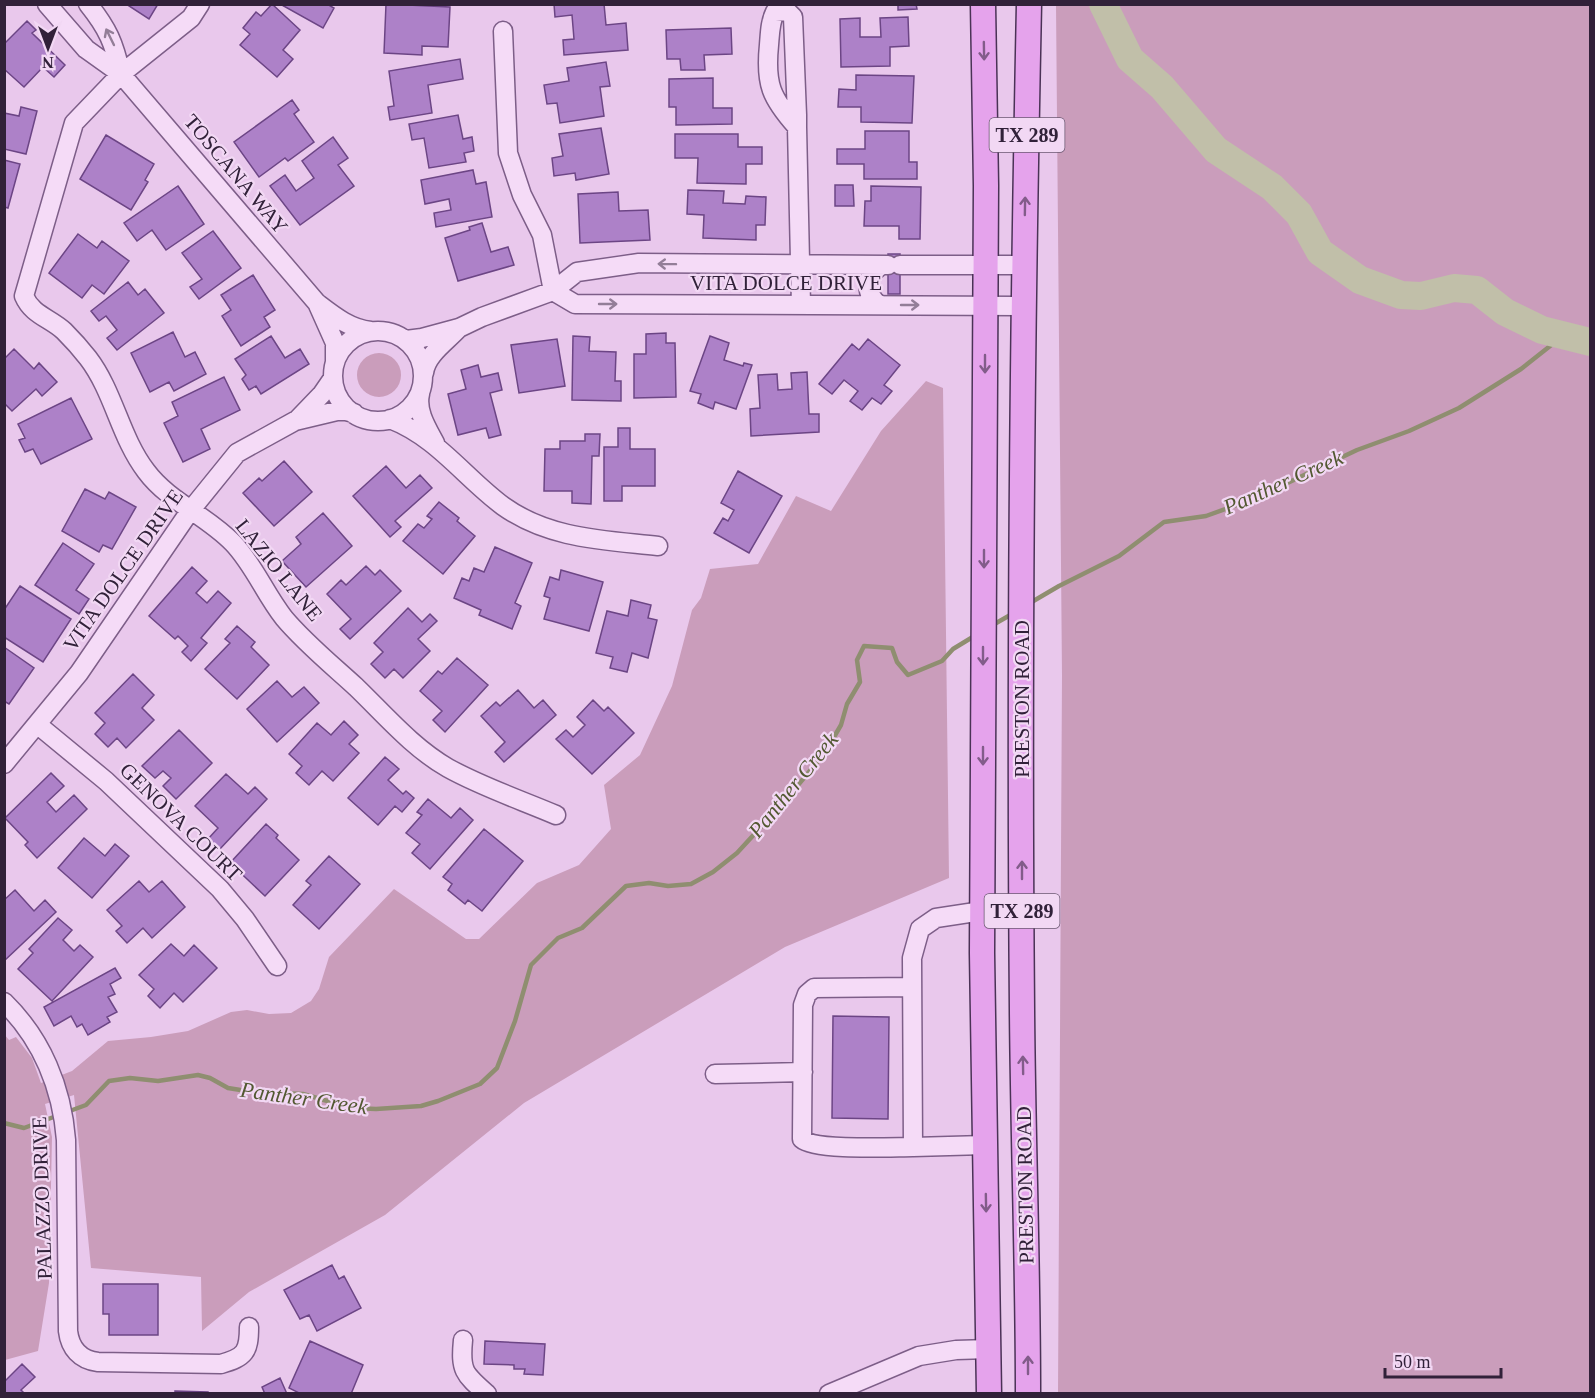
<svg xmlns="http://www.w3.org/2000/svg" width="1595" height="1398" font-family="Georgia,serif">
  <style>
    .green { fill: #ca9dbb }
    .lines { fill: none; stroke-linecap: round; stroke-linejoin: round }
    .stream { stroke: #8f8e70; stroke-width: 4.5 }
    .river { stroke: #c1bfa9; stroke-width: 28 }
    .building { fill: #ad81c8; stroke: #6c4585; stroke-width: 1.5 }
    .minor-casing { stroke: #7d5e88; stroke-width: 21 }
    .major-casing { stroke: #4a3256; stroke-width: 27 }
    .minor { stroke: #f5dbf7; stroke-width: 18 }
    .major { stroke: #e5a3ec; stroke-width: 24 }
    .oneway { stroke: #937e98 }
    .oneway2 { stroke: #825c8a }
    .labels { text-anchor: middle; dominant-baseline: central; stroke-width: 4.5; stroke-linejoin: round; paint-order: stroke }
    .shield { fill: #f2d8f4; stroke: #6b5871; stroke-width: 1.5 }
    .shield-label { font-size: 20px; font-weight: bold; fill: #312139 }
    .street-label { font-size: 21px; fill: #312139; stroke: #f2d8f4 }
    .water-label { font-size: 22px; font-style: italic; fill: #525831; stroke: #f2d8f4 }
  </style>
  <rect width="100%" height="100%" fill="#e9c8ec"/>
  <path class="green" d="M1056,5H1590V1393H1058L1062,675Z
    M357 375a22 22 0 1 1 44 0a22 22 0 1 1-44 0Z
    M926,381L943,388L949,878L785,947L524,1103L385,1215L249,1292L202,1331L201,1277L91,1268L74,1095L45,1104L52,1137L49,1283L38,1351L5,1360L4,1034L9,1040L16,1037L32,1058L41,1083L72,1071L108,1041L151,1037L188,1031L231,1012L247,1010L269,1014L291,1013L311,1001L319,989L329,957L394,889L466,939H479L537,883L579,865L611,829L604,785L640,755L672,686L692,610L701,598L710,569L758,564L796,496L831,511L881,431Z"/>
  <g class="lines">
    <path class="stream" d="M1030,603L1059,586L1119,556L1164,522L1206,516L1256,498L1357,450L1409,431L1459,408L1521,369L1564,335
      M991,626L1012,614
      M67,1112L86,1105L109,1081L130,1078L158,1081L198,1075L210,1078L228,1088L253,1092L303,1094L352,1108L376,1109L421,1106L438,1101L480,1084L497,1068L515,1021L531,965L558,938L582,928L626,886L649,883L668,886L691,884L713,872L737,853L783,803L824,754L841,725L847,704L860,682L857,660L864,646L892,648L897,662L908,675L942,661L953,649L976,635
      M4,1123L24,1128L59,1115"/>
    <path class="river" d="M1103,4L1130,59L1162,87L1216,150L1272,187L1299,214L1320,252L1360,280L1401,295L1421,296L1454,288L1477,290L1505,312L1542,330L1590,342"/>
  </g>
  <path class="building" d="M126,4H158L149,19Z
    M272,4L300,30L283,50L293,59L277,77L240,45L250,34L243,28L256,12L261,16Z
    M280,4H327L334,8L323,28Z
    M386,4L450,7L448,47L422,46V55L384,53Z
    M554,4H604L606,25L626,23L628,50L564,55L563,40L574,39L572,15L555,17Z
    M898,4H916L917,9L898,10Z
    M908,17L909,46L890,47V66L841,67L840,19L860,18V37H881L880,18Z
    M27,21L36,30L32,33L65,65L54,77L43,67L24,87L4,69V44Z
    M731,28L732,54L704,55L705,70H681L680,59H667L666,30Z
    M460,59L463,79L428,85L432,113L390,120L388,107L394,106L389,71Z
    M606,62L610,86L600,87L604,116L560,123L557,103L547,104L544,85L569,81L567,68Z
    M856,75L914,76L912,123L861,122V107H838L839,89L856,90Z
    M713,78V108H732V124L676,125V107H669V79Z
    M292,100L299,110L294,114L314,142L288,161L285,158L259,177L234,142Z
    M21,107L37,111L26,154L4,149V113L19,116Z
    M458,115L463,139L472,137L474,151L464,153L466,162L429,168L424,138L412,140L409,124Z
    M601,128L609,174L576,180L575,173L554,176L552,158L563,156L559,134Z
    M865,131H909V162H917V179H864V164H837V149H865Z
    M675,134H738V147H762V164H746V184L697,183L698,158H675Z
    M106,135L154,164L145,180L148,182L131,210L80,179Z
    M333,137L348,158L338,165L354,186L300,225L270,186L285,175L296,191L314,178L302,161Z
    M4,160L20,164L8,208L4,207Z
    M473,170L476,184L486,182L492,217L436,227L434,213L451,210L449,199L425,204L421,180Z
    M835,185H853L854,206H835Z
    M178,186L204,224L166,250L152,230L137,241L124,223Z
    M871,186L921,187L920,239H899V226H864L865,201H871Z
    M688,190L724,191L723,203L745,204L746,196L766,197L765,225H756V240L703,238L704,215L687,214Z
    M618,192L619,211L648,210L650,240L580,243L578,194Z
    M482,223L491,252L508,247L514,265L458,281L445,238L470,230L469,227Z
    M213,231L241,268L199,299L190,287L202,279L182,253Z
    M78,234L97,248L102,241L129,261L104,294L92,285L82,298L49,273Z
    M888,254H900V294H888Z
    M253,275L275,310L264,317L270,327L241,346L222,316L231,310L221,295Z
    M128,282L138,295L145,289L164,313L117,350L107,338L117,330L106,316L99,321L91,311Z
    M173,332L185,357L195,352L206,374L174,391L169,382L150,392L131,353Z
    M666,333V343H675L676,397L634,398V354H646V334Z
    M271,336L285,358L300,349L309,364L261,394L256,386L249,390L242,379L246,375L235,359Z
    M573,336L590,337L589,351L616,352L615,381H621V401L572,400Z
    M710,336L729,343L724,360L743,366L744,363L752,365L736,409L715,402L713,409L698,403L701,394L690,391Z
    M557,339L565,386L519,393L511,345Z
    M868,339L900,365L884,385L892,391L881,404L872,398L862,410L850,401L858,391L844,380L832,394L819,384L852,344L859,350Z
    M14,349L34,369L39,363L57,382L42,396L36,389L12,411L4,403V359Z
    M478,365L481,377L498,373L502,390L490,393L501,435L489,438L486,428L458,435L448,394L466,389L461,370Z
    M807,372L809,414H819V432L751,436L750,409L760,408L758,375L777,374L778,390L792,389L791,373Z
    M224,377L240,410L201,429L210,449L183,462L164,423L178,416L172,402Z
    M71,398L92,439L41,464L33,449L25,452L19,440L25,438L18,424Z
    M618,428H630V449H655V486H622V501H604V447H618Z
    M585,434H600L599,456H592L591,504L572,503V491H544L545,449H560V441H585Z
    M284,461L312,492L274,526L243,493L259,478L262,481Z
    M386,466L406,488L420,475L432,488L395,521L401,527L390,537L353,496Z
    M738,471L782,496L749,553L714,533L723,518L728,521L734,510L721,503Z
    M85,489L105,499L109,492L136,507L112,549L103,545L99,552L62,531Z
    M439,502L459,518L457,521L475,536L443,574L403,541L418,524L424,528L432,519L427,516Z
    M323,513L352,546L306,587L282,561L301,544L296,537Z
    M63,543L94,564L76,590L89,599L79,614L35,585Z
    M495,547L532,563L515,603L521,606L512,629L479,615L481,610L454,598L462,578L469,581L474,568L484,572Z
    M366,566L375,575L380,570L401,591L350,639L340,629L351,619L327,594L341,580L346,585Z
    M192,567L207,581L196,593L207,603L218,591L231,603L201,638L207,643L191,661L182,652L188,646L178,636L175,639L149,616Z
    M561,570L603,582L589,631L544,619L550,598L544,596L550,577L559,580Z
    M20,586L71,619L43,662L4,637V610Z
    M631,600L651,605L648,618L657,620L648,658L632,653L627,672L610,668L613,657L596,653L607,611L628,616Z
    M408,608L422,622L430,614L437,621L418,639L430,651L403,678L394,669L385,678L371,664L383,652L374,643Z
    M237,626L255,642L251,647L269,665L237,699L205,669L230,643L225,639Z
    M4,647L34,668L9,704L4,701Z
    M457,658L488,685L445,732L433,720L442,711L420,691L438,671L442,674Z
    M133,674L154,695L142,708L154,720L126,748L117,738L108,747L95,734L105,723L95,713Z
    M277,681L292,697L304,687L319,703L277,742L247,709Z
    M518,690L534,708L543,700L556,715L504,762L495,752L505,742L481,716L496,702L500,706Z
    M593,700L604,711L608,707L634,733L592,774L556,739L566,730L573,737L585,725L577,717Z
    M344,721L358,735L349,744L359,753L333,781L322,771L309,785L296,773L302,766L289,754L317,723L331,735Z
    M179,730L212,763L176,799L163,786L171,778L163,771L155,778L142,766Z
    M385,757L399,769L388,780L403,794L406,791L414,798L402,812L395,806L378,825L348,798Z
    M51,773L64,786L47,802L56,812L74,795L87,809L37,858L25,845L28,842L5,818Z
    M226,774L248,794L255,787L267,799L219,850L208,839L218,828L195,806Z
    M428,799L451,818L460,808L473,820L430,869L412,853L420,844L406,833L422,815L417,812Z
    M266,824L278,835L276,838L299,860L265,896L230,863Z
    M484,829L523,861L482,911L468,900L465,904L448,890L452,884L443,877Z
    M84,838L105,856L115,844L129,856L92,898L58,868Z
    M329,856L360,884L319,929L293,905L311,885L306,881Z
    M139,881L149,892L162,881L185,907L152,938L143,928L127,943L116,931L122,926L107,910Z
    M15,890L34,911L45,900L56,912L4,961V900Z
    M58,918L72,930L63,940L74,951L80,945L93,957L52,1001L18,969L33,953L29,949Z
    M171,944L184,956L194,945L217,968L183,1002L174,993L160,1008L148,996L154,989L139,975Z
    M115,968L121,978L110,984L115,994L108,997L117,1012L107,1017L110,1022L88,1035L82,1024L77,1027L71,1016L54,1026L44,1007Z
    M833,1016L889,1017L888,1119L832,1118Z
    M332,1265L339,1279L344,1276L361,1308L317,1331L309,1315L300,1319L284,1290Z
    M103,1284H158V1335H109V1314H103Z
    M310,1341L363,1365L351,1394H301L289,1388Z
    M485,1341L545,1344L543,1375L524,1374L525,1369H514V1365L484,1364Z
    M22,1364L35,1377L21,1390L25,1394H4V1382Z
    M280,1378L287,1394H265L262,1387Z
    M175,1391L208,1392V1394H175Z"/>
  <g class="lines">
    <g class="minor-casing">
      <path id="minor" d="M47,4L86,49L121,74L317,303C334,316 350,329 371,331
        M88,4C108,29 114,43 121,74
        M200,4L191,18L121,74L74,123L24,296C32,315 50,318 64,331C72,339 81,349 88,358C114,392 120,437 146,471C169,502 206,515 233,543C254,565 265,594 284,618C305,643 332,665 356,687C385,715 413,748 448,768C482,787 521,800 556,815
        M503,31L508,153L522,195L542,235L553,291
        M797,127C771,98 765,84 769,45C770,33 770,22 775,12L787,11L793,17L797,115V127L801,305
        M900,265H1024
        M553,291L575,304L1024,306
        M318,305L335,343V363
        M879,305C864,293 865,275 882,265
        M333 376a45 45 0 1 1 90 0a45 45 0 1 1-90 0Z
        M406,340L422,338L459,328L482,317L553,291L577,272L639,263L888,265
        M424,373C426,355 446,342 458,329
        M420,394C416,411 427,428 435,443
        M390,419C437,437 464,477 503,506C549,539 604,540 658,546
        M297,420L322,394L333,378
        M38,725L106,781L220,889L245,919L277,966
        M4,764L79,673L190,511L237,453L295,421L337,411H346L354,413
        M982,911L936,918L920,929L912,958L913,1147L985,1145
        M912,987L814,988L807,994L803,1005L802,1139C815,1151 892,1147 913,1147
        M4,1002C42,1039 62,1088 66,1140L68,1331C70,1348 80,1360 98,1362L221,1364C245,1357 249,1352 249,1327
        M715,1074L803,1072
        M463,1340C460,1371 464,1374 487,1394
        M829,1394L919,1356L956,1350L989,1349"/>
    </g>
    <g class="major-casing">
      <path id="major" d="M983,4L986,186L982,953L989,1394
        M1028,1394C1028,1266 1023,1138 1022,1010C1019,675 1022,339 1029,4"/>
    </g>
    <use href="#minor" class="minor"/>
    <use href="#major" class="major"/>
  </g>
  <defs><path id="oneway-shaft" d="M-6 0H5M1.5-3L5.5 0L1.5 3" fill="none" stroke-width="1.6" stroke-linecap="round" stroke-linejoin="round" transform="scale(1.5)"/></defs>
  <g class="oneway">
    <use href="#oneway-shaft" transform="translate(110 37) rotate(-116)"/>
    <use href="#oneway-shaft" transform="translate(667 264) rotate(-179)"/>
    <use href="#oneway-shaft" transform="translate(608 304)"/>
    <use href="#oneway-shaft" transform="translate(910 305)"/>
  </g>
  <g class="oneway2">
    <use href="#oneway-shaft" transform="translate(984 51) rotate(89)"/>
    <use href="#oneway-shaft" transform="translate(1025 206) rotate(-89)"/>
    <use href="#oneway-shaft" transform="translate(985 364) rotate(90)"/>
    <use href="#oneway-shaft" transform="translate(984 559) rotate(90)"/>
    <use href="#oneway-shaft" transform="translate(983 656) rotate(90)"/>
    <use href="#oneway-shaft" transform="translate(983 756) rotate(90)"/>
    <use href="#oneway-shaft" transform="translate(1022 870) rotate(-90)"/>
    <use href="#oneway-shaft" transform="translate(1023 1065) rotate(-91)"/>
    <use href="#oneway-shaft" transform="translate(986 1203) rotate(89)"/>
    <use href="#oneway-shaft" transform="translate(1028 1365) rotate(-90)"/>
  </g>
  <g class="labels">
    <g class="shield">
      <rect x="989.5" y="118" width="75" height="34" rx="4.5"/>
      <rect x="984.5" y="894" width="75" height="34" rx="4.5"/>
    </g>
    <g class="shield-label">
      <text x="1027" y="135">TX 289</text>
      <text x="1022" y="911">TX 289</text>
    </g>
    <g class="street-label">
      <text transform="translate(236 174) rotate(50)">TOSCANA WAY</text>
      <text x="786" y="283">VITA DOLCE DRIVE</text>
      <text transform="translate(123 570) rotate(-55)">VITA DOLCE DRIVE</text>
      <text transform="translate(279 570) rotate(51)">LAZIO LANE</text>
      <text transform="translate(1022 699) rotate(-90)">PRESTON ROAD</text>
      <text transform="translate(181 822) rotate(44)">GENOVA COURT</text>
      <text transform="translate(1025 1185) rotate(-91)">PRESTON ROAD</text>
      <text transform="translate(42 1198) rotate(-92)">PALAZZO DRIVE</text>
    </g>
    <g class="water-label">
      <text transform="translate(1283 482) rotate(-24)">Panther Creek</text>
      <text transform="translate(793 785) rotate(-51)">Panther Creek</text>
      <text transform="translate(304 1098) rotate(8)">Panther Creek</text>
    </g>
  </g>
  <rect width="1595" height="1398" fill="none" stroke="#312139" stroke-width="12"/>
  <g transform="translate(48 48) rotate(180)" stroke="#f2d8f4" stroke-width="4.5" paint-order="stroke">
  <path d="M0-4.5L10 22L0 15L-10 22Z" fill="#312139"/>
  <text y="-9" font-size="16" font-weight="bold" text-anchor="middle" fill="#312139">N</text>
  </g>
  <path d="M1385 1368v9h116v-9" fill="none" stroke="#312139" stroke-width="3"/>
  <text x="1394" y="1368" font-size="18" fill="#312139" stroke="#f2d8f4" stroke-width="4.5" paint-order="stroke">50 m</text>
</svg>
